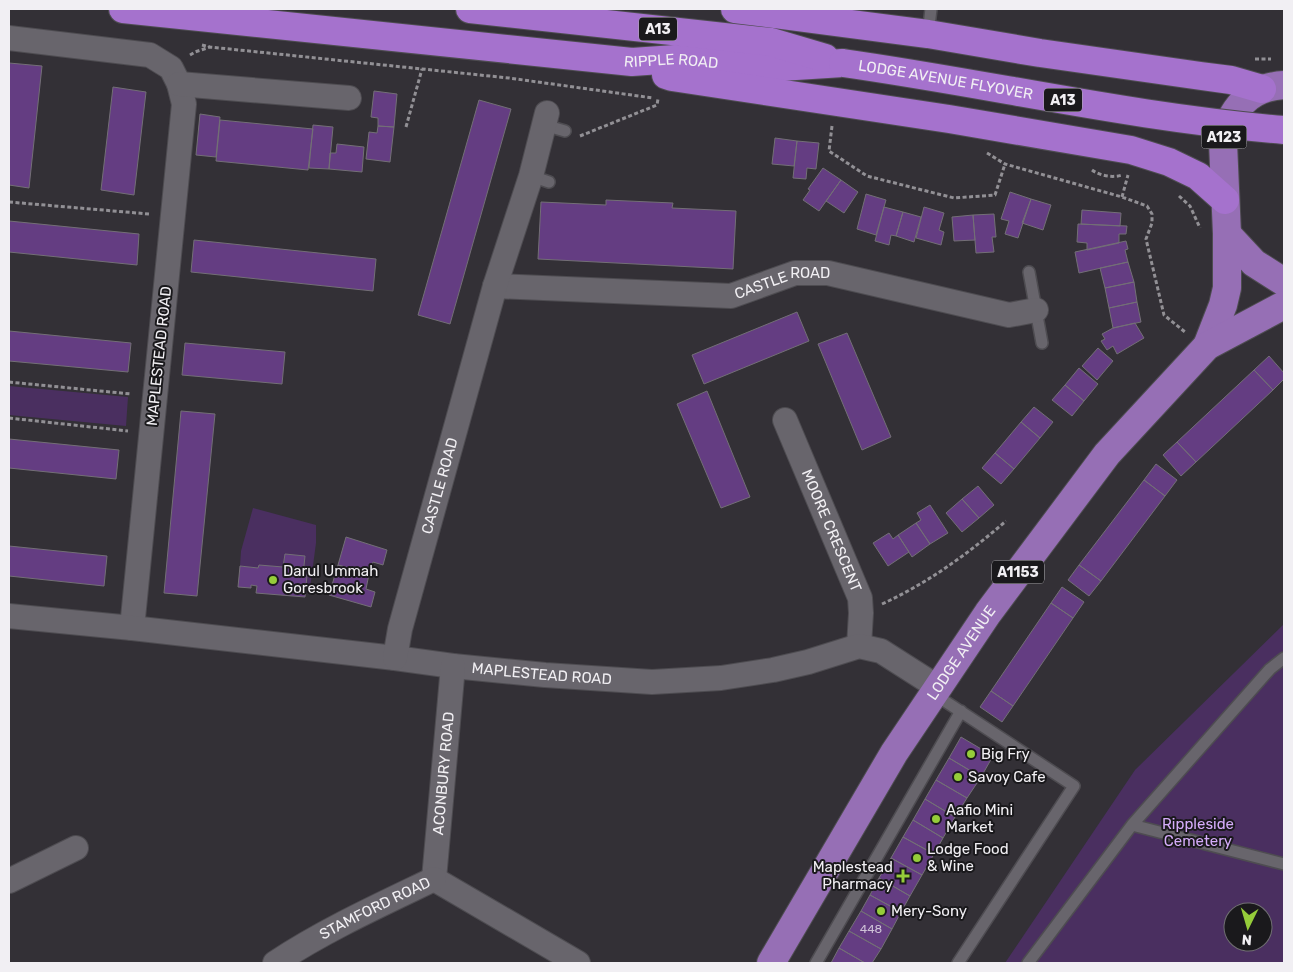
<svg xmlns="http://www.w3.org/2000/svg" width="1293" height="972" font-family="Rubik,sans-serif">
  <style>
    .green { fill: #4a2f60; fill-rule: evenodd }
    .building { fill: #643d82; stroke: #736f76 }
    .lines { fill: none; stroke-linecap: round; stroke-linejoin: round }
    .service-casing { stroke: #4e4c51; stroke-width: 14 }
    .minor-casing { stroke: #4e4c51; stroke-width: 26 }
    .primary-casing { stroke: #4e4c51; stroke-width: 30 }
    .trunk-casing { stroke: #4e4c51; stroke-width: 30 }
    .path { stroke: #929095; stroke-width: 3; stroke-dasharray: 4 2.5; stroke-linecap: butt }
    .service { stroke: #68656c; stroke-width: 11 }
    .minor { stroke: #68656c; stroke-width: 24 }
    .primary { stroke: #966fb5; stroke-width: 28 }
    .trunk { stroke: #a572cd; stroke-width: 28 }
    .trunk-bridge-casing { stroke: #4e4c51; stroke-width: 30; stroke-linecap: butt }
    .trunk-bridge { stroke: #a572cd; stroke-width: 28 }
    .poi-dot { fill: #95cc3a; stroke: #1a191c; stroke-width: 2 }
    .labels { text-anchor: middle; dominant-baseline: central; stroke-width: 4; stroke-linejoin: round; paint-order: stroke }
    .number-label { font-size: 12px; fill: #cec2d7 }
    .shield { fill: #1a191c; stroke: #b0afb2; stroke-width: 1 }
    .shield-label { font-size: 14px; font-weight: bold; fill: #f1eff3 }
    .street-label { font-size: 15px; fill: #f1eff3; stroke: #1a191c }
    .poi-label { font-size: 15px; fill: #f1eff3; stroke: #1a191c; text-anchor: start }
    .park-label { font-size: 15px; fill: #d5acfa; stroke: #1a191c }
  </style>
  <rect width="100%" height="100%" fill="#333036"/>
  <path class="green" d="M9,386L128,397L126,426L9,415Z
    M253,508L316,525V543L310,588H306L307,576L303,575L304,556L285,555L283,567L259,565L258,568L240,566L241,551Z
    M1284,624V963H1005L1135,770ZM1233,912H1263V942H1233Z"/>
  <path class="building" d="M9,63L42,66L29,188L9,185Z
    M113,87L146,92L134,195L101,190Z
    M374,91L397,94L394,127L378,126V118L371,117Z
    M479,100L511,109L450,324L418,315Z
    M200,114L220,117L216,157L196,155Z
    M220,120L313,129L308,170L216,161Z
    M313,125L333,127L329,169L309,168Z
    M378,126L394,127L390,162L366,159L369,132L377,133Z
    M775,138L797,141L794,166L772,164Z
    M797,141L819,143L816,169L807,168L806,179L793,178Z
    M337,144L364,147L362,172L329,169L330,153H336Z
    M823,168L841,180L819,211L803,200L810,190L808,189Z
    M841,180L858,192L844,213L826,201Z
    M1010,192L1031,199L1018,238L1005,234L1009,221L1001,219Z
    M866,194L886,200L876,235L857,229Z
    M1031,199L1051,205L1043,230L1022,223Z
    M606,200L673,203L672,208L736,211L733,269L538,259L541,202L606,205Z
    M884,207L903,212L896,236L891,235L889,245L875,241Z
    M924,207L944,213L939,230L944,232L941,245L916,238Z
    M1082,210L1121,213L1120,226L1081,224Z
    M903,212L921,217L914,242L896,236Z
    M994,214L996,237H992L994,252L976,253L973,215Z
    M973,215L975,240L954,241L952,217Z
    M9,221L139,234L137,265L9,252Z
    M1078,224L1127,226L1126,234H1119V243L1087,250V243L1077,242Z
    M194,240L376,259L373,291L191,272Z
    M1126,241L1128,249L1125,250L1128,262L1079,273L1075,252Z
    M1128,262L1134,282L1105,288L1100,268Z
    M1134,282L1137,302L1109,308L1105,288Z
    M1137,302L1141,322L1113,328L1109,308Z
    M797,312L809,341L704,384L692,355Z
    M1135,323L1144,338L1117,354L1113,346L1107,350L1101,341L1105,339L1102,334L1113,328Z
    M9,331L131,343L128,372L9,361Z
    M847,333L891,437L862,450L818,344Z
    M185,343L285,352L282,384L182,375Z
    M1098,348L1113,361L1097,380L1082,366Z
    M1269,356L1284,373V379L1273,390L1254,370Z
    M1079,368L1098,384L1084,401L1065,385Z
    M1254,370L1273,390L1196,462L1177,442Z
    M1065,385L1084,401L1072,416L1052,400Z
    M707,391L750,497L721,508L677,404Z
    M1034,407L1053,422L1040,438L1021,422Z
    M181,411L215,414L197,596L164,593Z
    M1021,422L1040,438L1014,469L995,453Z
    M9,439L119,450L116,479L9,468Z
    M1177,442L1196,462L1181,476L1163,455Z
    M995,453L1014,469L1001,484L982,468Z
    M1156,464L1177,480L1165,496L1144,480Z
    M1144,480L1165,496L1101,581L1079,565Z
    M978,486L994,505L979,518L962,499Z
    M962,499L979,518L962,532L946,513Z
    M930,505L948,533L930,544L916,523L921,520L917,513Z
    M916,523L930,544L912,557L898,535Z
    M889,533L893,539L898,535L909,552L888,566L873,543Z
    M346,537L387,550L383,565L373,562L369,574L338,565Z
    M9,546L107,556L104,586L9,576Z
    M285,554L305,556L303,575H307L305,597L256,593L257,586L251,585V588L238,587L240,566L258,568L259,565L283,567Z
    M338,565L369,574L366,589L375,592L371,607L329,595Z
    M1079,565L1101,581L1089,596L1068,580Z
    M1062,587L1084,602L1073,618L1051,603Z
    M1051,603L1073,618L1013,706L991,691Z
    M991,691L1013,706L1002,722L980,707Z
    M961,737L993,756L981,777L949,758Z
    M949,758L981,777L967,798L936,780Z
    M936,780L967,798L955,817L925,799Z
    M925,799L955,817L943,838L913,820Z
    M913,820L943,838L934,854L903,837Z
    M903,837L934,854L922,875L891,858Z
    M891,858L922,875L910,896L879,878Z
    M879,878L910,896L901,912L870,895Z
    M870,895L901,912L892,929L861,911Z
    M861,911L892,929L881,949L849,931Z
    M849,931L881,949L872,963H865L839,948Z
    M839,948L865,963H831Z"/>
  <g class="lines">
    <g class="service-casing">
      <path id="service" d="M928,34L931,9
        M544,125L565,131
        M531,176L549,182
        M1029,272L1042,343
        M934,694L1074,786L958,963
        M1132,825L1284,864
        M816,963L961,711
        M1028,963L1132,825L1270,669L1284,658"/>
    </g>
    <g class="minor-casing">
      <g id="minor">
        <path d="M9,38L150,55L171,68L179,84L184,104L132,628"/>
        <path d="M179,84L349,98"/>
        <path id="s1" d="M495,286L731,296L795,273H828L1009,315L1036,310"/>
        <path id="s2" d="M785,420L860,598L861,613L859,646"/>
        <path id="s3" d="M9,616L132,628L395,658L453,666L545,675L652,682L721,678L773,670L808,662L859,646L881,651L939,688"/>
        <path id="s4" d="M395,658L400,629L495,286L531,176L547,113"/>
        <path id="s5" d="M434,879L453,666"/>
        <path d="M434,879L578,963"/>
        <path d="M9,881L76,848"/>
        <path id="s6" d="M275,963C325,930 380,905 434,879"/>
      </g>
    </g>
    <g class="primary-casing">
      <g id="primary">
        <path d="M1227,234L1254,263L1284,282"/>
        <path d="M1207,346L1223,305L1227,288V234L1223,143C1230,110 1248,87 1284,85"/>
        <path id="s7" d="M771,963L894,753L988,613L1107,454L1207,346L1284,305"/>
      </g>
    </g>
    <g class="trunk-casing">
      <g id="trunk">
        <path id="s8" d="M123,9L632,62L675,59L764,68L843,63"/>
        <path d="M470,9L771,42L825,58"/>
        <path d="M735,9L928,34L1040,53L1201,76L1231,80L1262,89"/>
        <path d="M666,75L672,77L949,119L1131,150L1169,162L1198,176L1225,200"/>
      </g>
    </g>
    <path class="path" d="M202,45L210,47L509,78L653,98
      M190,55L195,52L210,47
      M1255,59H1271
      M832,126L829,151L867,176L954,198L995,195L1005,164
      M406,127L422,69
      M580,136L657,105L658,99
      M987,153L1005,164L1122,197L1147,206L1152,214V223L1146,239L1164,315L1185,332
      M1092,170C1100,176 1113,178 1122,175
      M1179,196L1190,206L1200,228
      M1122,197L1128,175
      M9,202L149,214
      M9,382L131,394
      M9,418L128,431
      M882,604C928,583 969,553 1006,521"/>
    <use href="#service" class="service"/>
    <use href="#minor" class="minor"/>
    <use href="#primary" class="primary"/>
    <use href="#trunk" class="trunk"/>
    <g class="trunk-bridge-casing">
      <g id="trunk-bridge">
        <path id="s9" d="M843,63C991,84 1136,118 1284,130"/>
      </g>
    </g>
    <use href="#trunk-bridge" class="trunk-bridge"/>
  </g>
  <g class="poi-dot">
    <circle cx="273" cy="580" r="5"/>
    <circle cx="971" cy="754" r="5"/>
    <circle cx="958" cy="777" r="5"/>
    <circle cx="936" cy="819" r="5"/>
    <circle cx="917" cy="858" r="5"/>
    <path d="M900.5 868.5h5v5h5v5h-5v5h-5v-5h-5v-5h5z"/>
    <circle cx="881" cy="911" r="5"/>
  </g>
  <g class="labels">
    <g class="number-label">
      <text x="871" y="929">448</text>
    </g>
    <g class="shield">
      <rect x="639" y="17.5" width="38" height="23" rx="4"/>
      <rect x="1044" y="88.5" width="38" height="23" rx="4"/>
      <rect x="1201.5" y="125.5" width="45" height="23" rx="4"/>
      <rect x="992" y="560.5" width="52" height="23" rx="4"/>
    </g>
    <g class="shield-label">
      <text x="658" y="29">A13</text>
      <text x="1063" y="100">A13</text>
      <text x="1224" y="137">A123</text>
      <text x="1018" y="572">A1153</text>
    </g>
    <g class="street-label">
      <text stroke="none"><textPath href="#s8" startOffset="551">RIPPLE ROAD</textPath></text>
      <text stroke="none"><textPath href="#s9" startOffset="104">LODGE AVENUE FLYOVER</textPath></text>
      <text stroke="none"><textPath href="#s1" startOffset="290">CASTLE ROAD</textPath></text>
      <text transform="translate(159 356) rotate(-84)">MAPLESTEAD ROAD</text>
      <text stroke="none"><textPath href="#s4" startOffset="178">CASTLE ROAD</textPath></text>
      <text stroke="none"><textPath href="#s2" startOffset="120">MOORE CRESCENT</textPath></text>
      <text stroke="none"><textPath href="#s7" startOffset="364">LODGE AVENUE</textPath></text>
      <text stroke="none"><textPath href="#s3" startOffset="536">MAPLESTEAD ROAD</textPath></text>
      <text stroke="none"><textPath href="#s5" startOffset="106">ACONBURY ROAD</textPath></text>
      <text stroke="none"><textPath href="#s6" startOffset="114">STAMFORD ROAD</textPath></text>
    </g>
    <g class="poi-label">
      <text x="283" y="571">Darul Ummah<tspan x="283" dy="17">Goresbrook</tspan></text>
      <text x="981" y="754">Big Fry</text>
      <text x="968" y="777">Savoy Cafe</text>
      <text x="946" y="810">Aafio Mini<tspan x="946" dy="17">Market</tspan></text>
      <text x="927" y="849">Lodge Food<tspan x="927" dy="17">&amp; Wine</tspan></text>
      <text x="893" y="867" text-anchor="end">Maplestead<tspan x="893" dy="17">Pharmacy</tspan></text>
      <text x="891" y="911">Mery-Sony</text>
    </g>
    <g class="park-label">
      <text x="1198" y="824">Rippleside<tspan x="1198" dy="17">Cemetery</tspan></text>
    </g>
  </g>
  <rect width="1293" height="972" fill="none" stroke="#f1eff3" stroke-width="20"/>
  <g transform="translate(1248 927) rotate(185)"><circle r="24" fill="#1a191c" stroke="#706f72"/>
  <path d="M0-4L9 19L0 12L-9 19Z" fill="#95cc3a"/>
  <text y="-8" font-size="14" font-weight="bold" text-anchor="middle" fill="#f1eff3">N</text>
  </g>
</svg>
